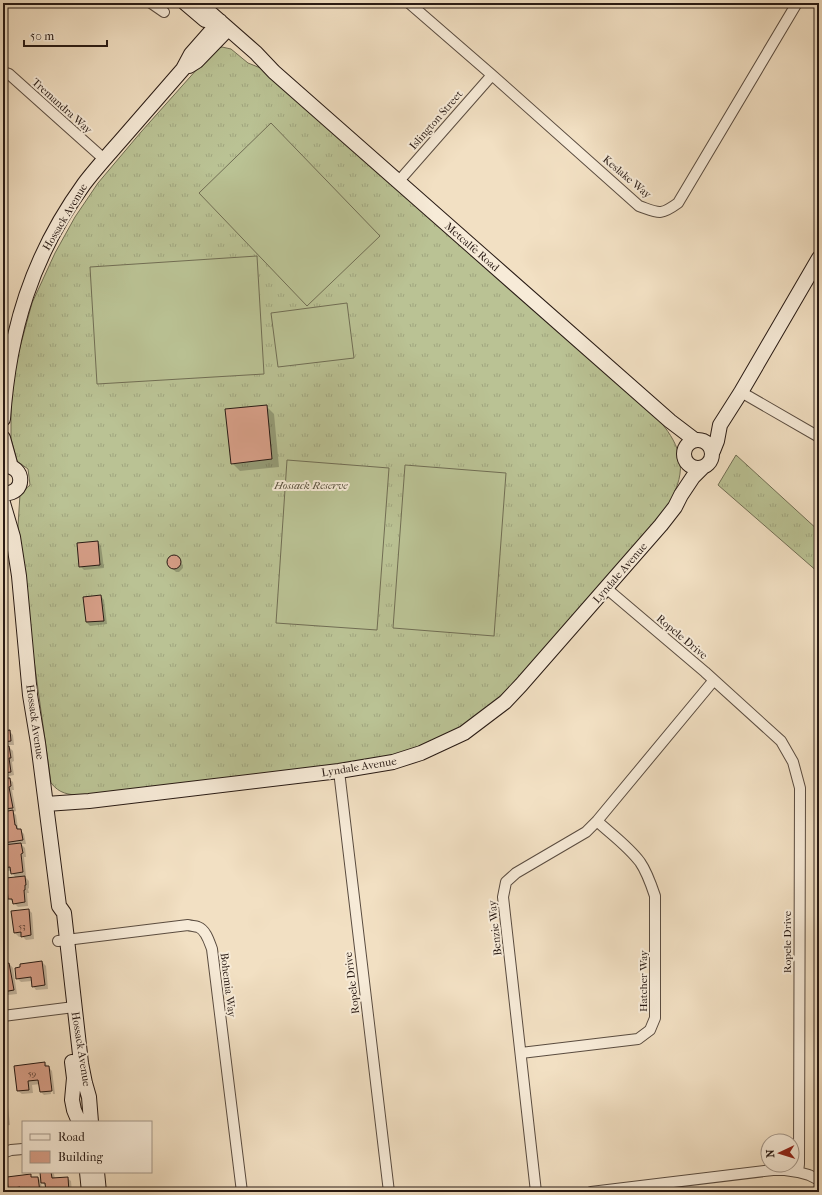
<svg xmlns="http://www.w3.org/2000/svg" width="822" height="1195" font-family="'IM FELL French Canon',serif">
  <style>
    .grass { fill: url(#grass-tufts); stroke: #716e54 }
    .pitch { fill: #bac294; stroke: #716e54 }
    .shadow { fill: #0003 }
    .building { fill: #d79f88; stroke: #281a14 }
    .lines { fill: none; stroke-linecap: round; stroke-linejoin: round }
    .street-casing { stroke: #5a4c40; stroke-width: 12 }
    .secondary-casing { stroke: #281a14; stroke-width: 16 }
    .street { stroke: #f7ebd8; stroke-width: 10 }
    .secondary { stroke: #f7ebd8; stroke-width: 14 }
    .labels { text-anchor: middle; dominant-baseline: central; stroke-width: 4; stroke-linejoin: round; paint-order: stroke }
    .number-label { font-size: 9px; fill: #543b31 }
    .street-label { font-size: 11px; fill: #281a14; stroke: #f7ebd8 }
    .park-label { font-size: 11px; font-style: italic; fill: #544c3a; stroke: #f7ebd8 }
  </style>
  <defs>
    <pattern id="grass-tufts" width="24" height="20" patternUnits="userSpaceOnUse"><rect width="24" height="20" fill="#bac294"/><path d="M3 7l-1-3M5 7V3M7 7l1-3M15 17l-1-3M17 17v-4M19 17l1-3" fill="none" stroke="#a0a67f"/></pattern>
  </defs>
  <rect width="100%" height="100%" fill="#f2e0c3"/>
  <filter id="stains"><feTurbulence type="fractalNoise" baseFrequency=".005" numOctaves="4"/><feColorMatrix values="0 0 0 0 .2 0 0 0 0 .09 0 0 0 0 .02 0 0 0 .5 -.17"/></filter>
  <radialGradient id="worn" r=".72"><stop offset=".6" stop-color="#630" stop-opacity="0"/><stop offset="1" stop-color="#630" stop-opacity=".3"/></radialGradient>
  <path class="grass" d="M222,47L231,49L248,63L273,73L654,414C674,437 689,459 675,491C673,497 670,502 667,508L526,670L498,699L472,720L444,737L420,747L393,756L336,765L82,796C67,794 60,794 51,783L27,610L18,526L20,494L30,485L28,469L17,461L11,439V408L14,376L19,351L32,303L55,253L75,217L98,183L141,132L215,49Z
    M736,455L819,531V573L718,485Z"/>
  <path class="pitch" d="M271,123L380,236L307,306L199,193Z
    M257,256L264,374L97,384L90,267Z
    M347,303L354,358L278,367L271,313Z
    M287,460L389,468L377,630L276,623Z
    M405,465L506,473L494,636L393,628Z"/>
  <path class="shadow" d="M266,406L274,414L279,467L240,471L232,463Z
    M98,542L101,546L104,568L84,570L80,566Z
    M171,557H175L183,565V568L179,572H176L168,564V560Z
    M101,596L104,600L107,624L90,626L86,622Z
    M3,680L5,689L3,690Z
    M3,701L5,703L6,711L5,712L7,714L8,723L3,724Z
    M9,731L13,735L14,745H7L13,751L14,761L12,762L14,775L5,777L3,775V732Z
    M3,779H9L13,782L14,790H12L16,811L13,812L16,815L18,828L24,834L26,844H21L25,848L26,857H24L26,876H24L29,881V888L28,889L29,893H27L28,906L18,907L9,898L16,878L12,873L11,871H6L3,869Z
    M29,910L32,913L34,939L26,940L22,936L19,937L15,933Z
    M3,959H5L13,968L17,994L8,995L4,991L3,985Z
    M42,962L46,966L48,989L36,990L33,986L32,981L21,982L17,978Z
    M45,1063L52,1071L55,1094H53L50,1070L48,1068L51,1094L44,1095L41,1092L40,1084L32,1085L33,1093L22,1094L18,1091Z
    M3,1103L8,1107L10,1125L3,1126Z
    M41,1172H53L54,1174L55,1179L67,1178L71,1181L72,1192H47L46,1186L41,1182L42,1192H21V1191L13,1192L9,1188L30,1176L33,1178H38L42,1182Z"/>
  <path class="building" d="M267,405L272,459L231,464L225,409Z
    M98,541L100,565L79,567L77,543Z
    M167 562a7 7 0 1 1 14 0a7 7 0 1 1-14 0Z
    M101,595L104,621L86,622L83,597Z
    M10,730L11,741L3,742V731Z
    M9,746L11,758H9L11,772L3,773V747Z
    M3,778H10L11,786L9,787L13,808L3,809Z
    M13,810L15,825H16L17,829H21L23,840L3,843V812Z
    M21,843L23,853L21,854L23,872L11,874L10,867L3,868V845Z
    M25,876L26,885H25V890H24L25,902L13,904L12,899H8L6,878Z
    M29,909L31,935L21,937V932L14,933L11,911Z
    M3,958H6V964L9,963L14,990L3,992Z
    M42,961L45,985L32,987L31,977L16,979L15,968L20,967V964Z
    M45,1062V1066H49L52,1091L40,1092L38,1080L28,1081L29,1090L17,1091L14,1066Z
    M3,1102H4L7,1122H3Z
    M40,1172H51L52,1178L68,1177L69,1192H46L45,1183H41Z
    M31,1174V1177H38L40,1192H20V1187L8,1189L7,1177Z"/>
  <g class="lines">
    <g class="street-casing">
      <path id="street" d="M151,3L164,12
        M409,3L492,75L639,206C659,213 660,216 678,203L797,3
        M3,72L9,74L104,159
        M398,182L492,75
        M741,392L819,437
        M339,771L389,1192
        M58,941L188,925C191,926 195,926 198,927C206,930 209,941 212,949L242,1192
        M3,1016L74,1007
        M521,1053L638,1039L650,1030L655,1018V896C651,884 647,872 640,862C628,846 611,834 597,821
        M3,1153L11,1150L23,1149
        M798,1172L809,1175L819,1180
        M536,1192L503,897L506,882L516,873L586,832L597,821L714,680
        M591,1192L773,1170H785L798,1172L799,1164L800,788L793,762L781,741L705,672L606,588"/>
    </g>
    <g class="secondary-casing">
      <path id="secondary" d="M185,3L205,20
        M199,3L256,53L274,72L670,421L695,440
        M189,66L197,61L228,29
        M3,419C9,331 32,256 84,184C96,168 110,153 123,138C143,115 163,92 183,69L191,54L220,21
        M3,438L11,467
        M684 454a14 14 0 1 1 28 0a14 14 0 1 1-28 0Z
        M713,451L717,441L720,425L741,392L819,258
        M3,466C26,464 26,496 3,493
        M3,503L13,537L19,576L30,695L38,743L59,906L64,913L81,1063L85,1083L89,1097L91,1122
        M46,804L89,801L339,771L393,762L421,753L464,733L505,702L521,685L661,525L675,507L681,495L693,477L702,468
        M72,1062L74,1078L72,1100L74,1110L79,1122
        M87,1172L89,1192
        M97,1172L99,1192"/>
    </g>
    <use href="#street" class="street"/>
    <use href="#secondary" class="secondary"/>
  </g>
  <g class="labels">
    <g class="number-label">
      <text x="22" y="926">53</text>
      <text x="32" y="1073">59</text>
    </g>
    <g class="street-label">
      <text transform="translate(62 106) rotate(42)">Tremandra Way</text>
      <text transform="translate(436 120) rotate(-49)">Islington Street</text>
      <text transform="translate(627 177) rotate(40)">Keslake Way</text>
      <text transform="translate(65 217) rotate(-59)">Hossack Avenue</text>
      <text transform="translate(472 247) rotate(41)">Metcalfe Road</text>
      <text transform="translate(620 573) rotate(-49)">Lyndale Avenue</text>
      <text transform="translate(682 637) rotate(40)">Ropele Drive</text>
      <text transform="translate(35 722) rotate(82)">Hossack Avenue</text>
      <text transform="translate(359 767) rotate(-9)">Lyndale Avenue</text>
      <text transform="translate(495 928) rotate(-96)">Benzie Way</text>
      <text transform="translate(787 942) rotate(-90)">Ropele Drive</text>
      <text transform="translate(643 981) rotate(-90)">Hatcher Way</text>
      <text transform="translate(352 983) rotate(-97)">Ropele Drive</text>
      <text transform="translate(228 985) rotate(83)">Bohemia Way</text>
      <text transform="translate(81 1049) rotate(81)">Hossack Avenue</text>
    </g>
    <g class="park-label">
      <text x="311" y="485">Hossack Reserve</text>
    </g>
  </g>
  <rect width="822" height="1195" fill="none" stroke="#f2e0c3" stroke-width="16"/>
  <rect x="4" y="4" width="814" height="1187" fill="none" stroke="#281a14" stroke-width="2"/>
  <rect x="8" y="8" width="806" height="1179" fill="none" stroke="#281a14"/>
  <rect x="22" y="1121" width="130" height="52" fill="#f7ebd8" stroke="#a4978a"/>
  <rect x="30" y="1134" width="20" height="6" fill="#f7ebd8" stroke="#a4978a"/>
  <text x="58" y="1141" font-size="12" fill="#281a14">Road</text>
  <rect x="30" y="1151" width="20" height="12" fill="#d79f88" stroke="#a4978a"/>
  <text x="58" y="1161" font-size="12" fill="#281a14">Building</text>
  <g transform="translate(780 1153) rotate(266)"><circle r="19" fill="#f7ebd8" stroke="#a4978a"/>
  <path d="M0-3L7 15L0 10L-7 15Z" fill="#8f2418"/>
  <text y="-6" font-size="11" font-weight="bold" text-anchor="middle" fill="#281a14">N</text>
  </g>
  <path d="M24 40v6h83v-6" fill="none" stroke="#281a14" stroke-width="2"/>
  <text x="30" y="40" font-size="12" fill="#281a14" stroke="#f7ebd8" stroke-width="3" paint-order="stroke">50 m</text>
  <rect width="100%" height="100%" filter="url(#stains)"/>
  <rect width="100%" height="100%" fill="url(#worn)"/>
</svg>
